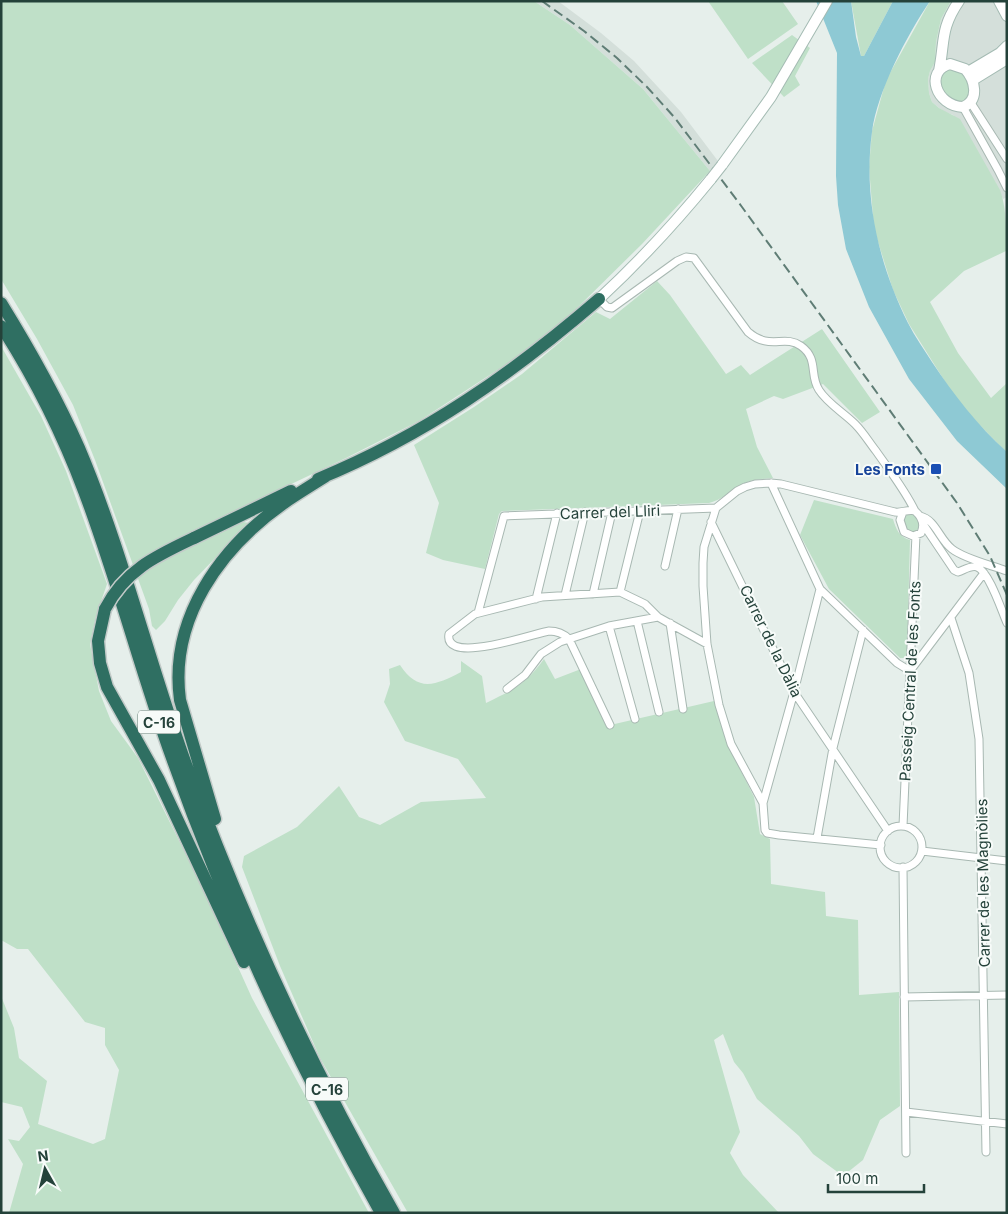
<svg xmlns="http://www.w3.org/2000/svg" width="1008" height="1214" font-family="Inter,sans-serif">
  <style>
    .built { fill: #d4dfda }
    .green { fill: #bfe0c8 }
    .water { fill: #8ec9d4 }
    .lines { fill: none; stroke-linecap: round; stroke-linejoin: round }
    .street-casing { stroke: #a8b8b2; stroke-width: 9 }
    .secondary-casing { stroke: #a4bbb3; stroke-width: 12 }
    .highway-casing { stroke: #c2cac8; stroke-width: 15 }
    .street { stroke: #fff; stroke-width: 7 }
    .secondary { stroke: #fff; stroke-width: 10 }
    .highway { stroke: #2f6f62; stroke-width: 12 }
    .rail { stroke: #5f7d75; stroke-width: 2; stroke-dasharray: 10 5; stroke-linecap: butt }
    .secondary-bridge-casing { stroke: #a4bbb3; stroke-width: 12; stroke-linecap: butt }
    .highway-bridge-casing { stroke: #c2cac8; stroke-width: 15; stroke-linecap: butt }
    .secondary-bridge { stroke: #fff; stroke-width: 10 }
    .highway-bridge { stroke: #2f6f62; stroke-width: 12 }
    .transit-dot { fill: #1a4fb4; stroke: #f7fbf9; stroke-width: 2 }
    .labels { text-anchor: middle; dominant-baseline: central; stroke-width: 4; stroke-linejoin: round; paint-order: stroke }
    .shield { fill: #f7fbf9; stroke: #637a73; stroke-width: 1 }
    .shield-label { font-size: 14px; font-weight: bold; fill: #24423a }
    .transit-label { font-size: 15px; font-weight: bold; fill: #164399; stroke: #f7fbf9; text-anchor: end }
    .street-label { font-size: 15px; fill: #24423a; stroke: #f7fbf9 }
  </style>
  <rect width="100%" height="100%" fill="#e6efeb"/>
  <path class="built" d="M534,1H558L601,33L634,61L681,112L718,161L710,171L643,89L570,25Z
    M951,1H992L1007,24V197L1003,199L995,182L953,115L945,112L939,108L932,102L929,93L928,79L930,71L935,61L936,42L941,19Z"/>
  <path class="green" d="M1,1H534L570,25L643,89L710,171L642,244L569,316L511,361L419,421L346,458L190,532L189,539L243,522L249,523L194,580L178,600L165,621L156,630L152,626L149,609L95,460L73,405L37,339L1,279Z
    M708,1H782L798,24L748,59Z
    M851,1H893L864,56H861Z
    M930,1H951L941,19L936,42L935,62L930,71L928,79L929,93L932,102L939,108L960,119L1000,190C1007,209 1006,231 1006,251L964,271L930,302L958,353L991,398L1007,383V450L1005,451L968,413L949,388L909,324L893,290L874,229L869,167L872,131L886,80Z
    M792,35L810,48L795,76L800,85L784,97L752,63Z
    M952,68C968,73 971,85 968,100L960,104L945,97L940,83L943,72Z
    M657,281L670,295L726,374L741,365L750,375L822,329L880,412L862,423L823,384L783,399L774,396L746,409L757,447L773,478C761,479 751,479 741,485C730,491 722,500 709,503L502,511L499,514L485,569L443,560L426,553L439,503L414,445L474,407L522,374L596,312L610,319Z
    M1,346L41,416L66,471L107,584L96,616L90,644L99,691L111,721L138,758L201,885L252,998L369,1213H9L23,1164L8,1139L19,1141L30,1127L22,1107L1,1102V996L14,1028L19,1058L47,1081L38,1124L93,1144L105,1139L119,1070L105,1045V1028L85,1022L28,949H17L1,940Z
    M814,500L893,519C896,529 899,537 910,540L907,654L904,658H900L829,589L800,535Z
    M907,514H914L918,520L920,527L915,532L909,531L904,525L903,520Z
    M544,659L555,679L581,669L606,726L714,701L729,747L754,797L760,834L770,839L771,884L825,892L826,916L858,920L859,995L899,992L900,1106L880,1120L863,1160L843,1176L813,1154L799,1136L757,1099L743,1073L734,1062L723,1034L714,1040L740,1132L730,1153L743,1175L779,1213H408L320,1058L280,966L242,867L244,856L297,827L339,786L359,817L380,825L421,802L486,798L458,759L405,741L384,702L390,684L389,669L400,665C418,693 436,685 461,672V661L482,676L486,703C513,690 526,684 544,659Z"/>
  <path class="water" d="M816,1H851L856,37L861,56H864L893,1H930C907,35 877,92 872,132C863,198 879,265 908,323C915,337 924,349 932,362C954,395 977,425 1007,452V489L957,441L909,379L869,307L846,249L838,205L836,176L837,53Z"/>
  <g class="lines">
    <g class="street-casing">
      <path id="street" d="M971,103L1007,159
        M963,107L998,170L1007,188
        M599,299L607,307L612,308L677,261L686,257L694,258L748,332C770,351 784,334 801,346C819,359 809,375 819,390C827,403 844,413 855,424C863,432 869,442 876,451C890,471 905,490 915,511
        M771,483L820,589L897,663L910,671L984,573
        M920,516C936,520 939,539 952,549C965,559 991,565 1007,571
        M711,522L794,692L888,831
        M923,524L954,570L958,572C964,570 971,565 977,567C989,571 1002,612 1007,623
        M665,566L678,509
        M820,589L794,692L763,803L765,830L767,833L779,835L881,845
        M620,592L640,511
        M593,594L612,512
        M565,595L585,512
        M536,599L557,513
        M478,613L504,516L716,508
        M951,618L969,673L979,739L986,1152
        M637,621L659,712
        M670,623L683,709
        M609,626L635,719
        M507,689L525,675L541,654L560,642L609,626L658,617
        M610,725L569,639C563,633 557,631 549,631C535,633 443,666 449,634L475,614L542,597L620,592L645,604L658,617L707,644
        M763,803L731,744L719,705L707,644L703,586V563L704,547L716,508L737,491L745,487L755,484L771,483L781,484L895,512C902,513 908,509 915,511C922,517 925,524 921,533L913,536L904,532L900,520L903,512
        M903,826L916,535
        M880 847a21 21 0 1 1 42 0a21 21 0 1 1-42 0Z
        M817,838L833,748L863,630
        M922,851L1007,861
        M903,867L906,1153
        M904,997L1007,995
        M906,1112L1007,1124"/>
    </g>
    <g class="secondary-casing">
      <path id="secondary" d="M999,1L1007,16
        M950,64L965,69C975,80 980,100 963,107C936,106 924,71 950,64Z
        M939,71C945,41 940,29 959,1
        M968,72L1000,53L1007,46
        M973,80L1007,59
        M722,165L771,97L827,1
        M599,299C639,262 676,222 711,179"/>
    </g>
    <g class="highway-casing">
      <path id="highway" d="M1,303C30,350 57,398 79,448C121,547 147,655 183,756C240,914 311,1067 394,1213
        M1,326C34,377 62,433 84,491C117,578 140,670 172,758C228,916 299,1067 381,1213
        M318,479C425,435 512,374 599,299
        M194,538L291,491
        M105,609L98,641L100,663L107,687L159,780L244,962
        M215,819L180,700C169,619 220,548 284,503C297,494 312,485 326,476"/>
    </g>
    <use href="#street" class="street"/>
    <use href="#secondary" class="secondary"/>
    <use href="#highway" class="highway"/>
    <path class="rail" d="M542,1L584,31L617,58L647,87L675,118L742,207L957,503L990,556L1007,595"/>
    <g class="secondary-bridge-casing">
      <path id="secondary-bridge" d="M711,179L722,165"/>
    </g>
    <g class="highway-bridge-casing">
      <path id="highway-bridge" d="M105,609C125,570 156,556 194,538"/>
    </g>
    <use href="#secondary-bridge" class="secondary-bridge"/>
    <use href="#highway-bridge" class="highway-bridge"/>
  </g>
  <rect class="transit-dot" x="930" y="463" width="12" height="12" rx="2.5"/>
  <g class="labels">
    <g class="shield">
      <rect x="138" y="710.5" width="42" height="23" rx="4"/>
      <rect x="306" y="1077.5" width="42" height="23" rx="4"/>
    </g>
    <g class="shield-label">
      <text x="159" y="722">C-16</text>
      <text x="327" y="1089">C-16</text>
    </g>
    <g class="transit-label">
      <text x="925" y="469">Les Fonts</text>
    </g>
    <g class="street-label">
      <text transform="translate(610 512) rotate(-2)">Carrer del Lliri</text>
      <text transform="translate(771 641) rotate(64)">Carrer de la Dàlia</text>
      <text transform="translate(910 681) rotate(-87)">Passeig Central de les Fonts</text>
      <text transform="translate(983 883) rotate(-91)">Carrer de les Magnòlies</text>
    </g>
  </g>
  <rect width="1008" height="1214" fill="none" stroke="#24423a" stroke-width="5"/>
  <g transform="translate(45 1169) rotate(352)" stroke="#f7fbf9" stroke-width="4" paint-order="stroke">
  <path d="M0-4L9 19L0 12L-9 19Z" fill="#24423a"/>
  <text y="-8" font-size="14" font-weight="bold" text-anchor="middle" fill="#24423a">N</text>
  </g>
  <path d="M828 1184v8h96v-8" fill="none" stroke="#24423a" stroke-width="2.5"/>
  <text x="836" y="1184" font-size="15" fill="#24423a" stroke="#f7fbf9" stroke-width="4" paint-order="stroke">100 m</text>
</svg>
